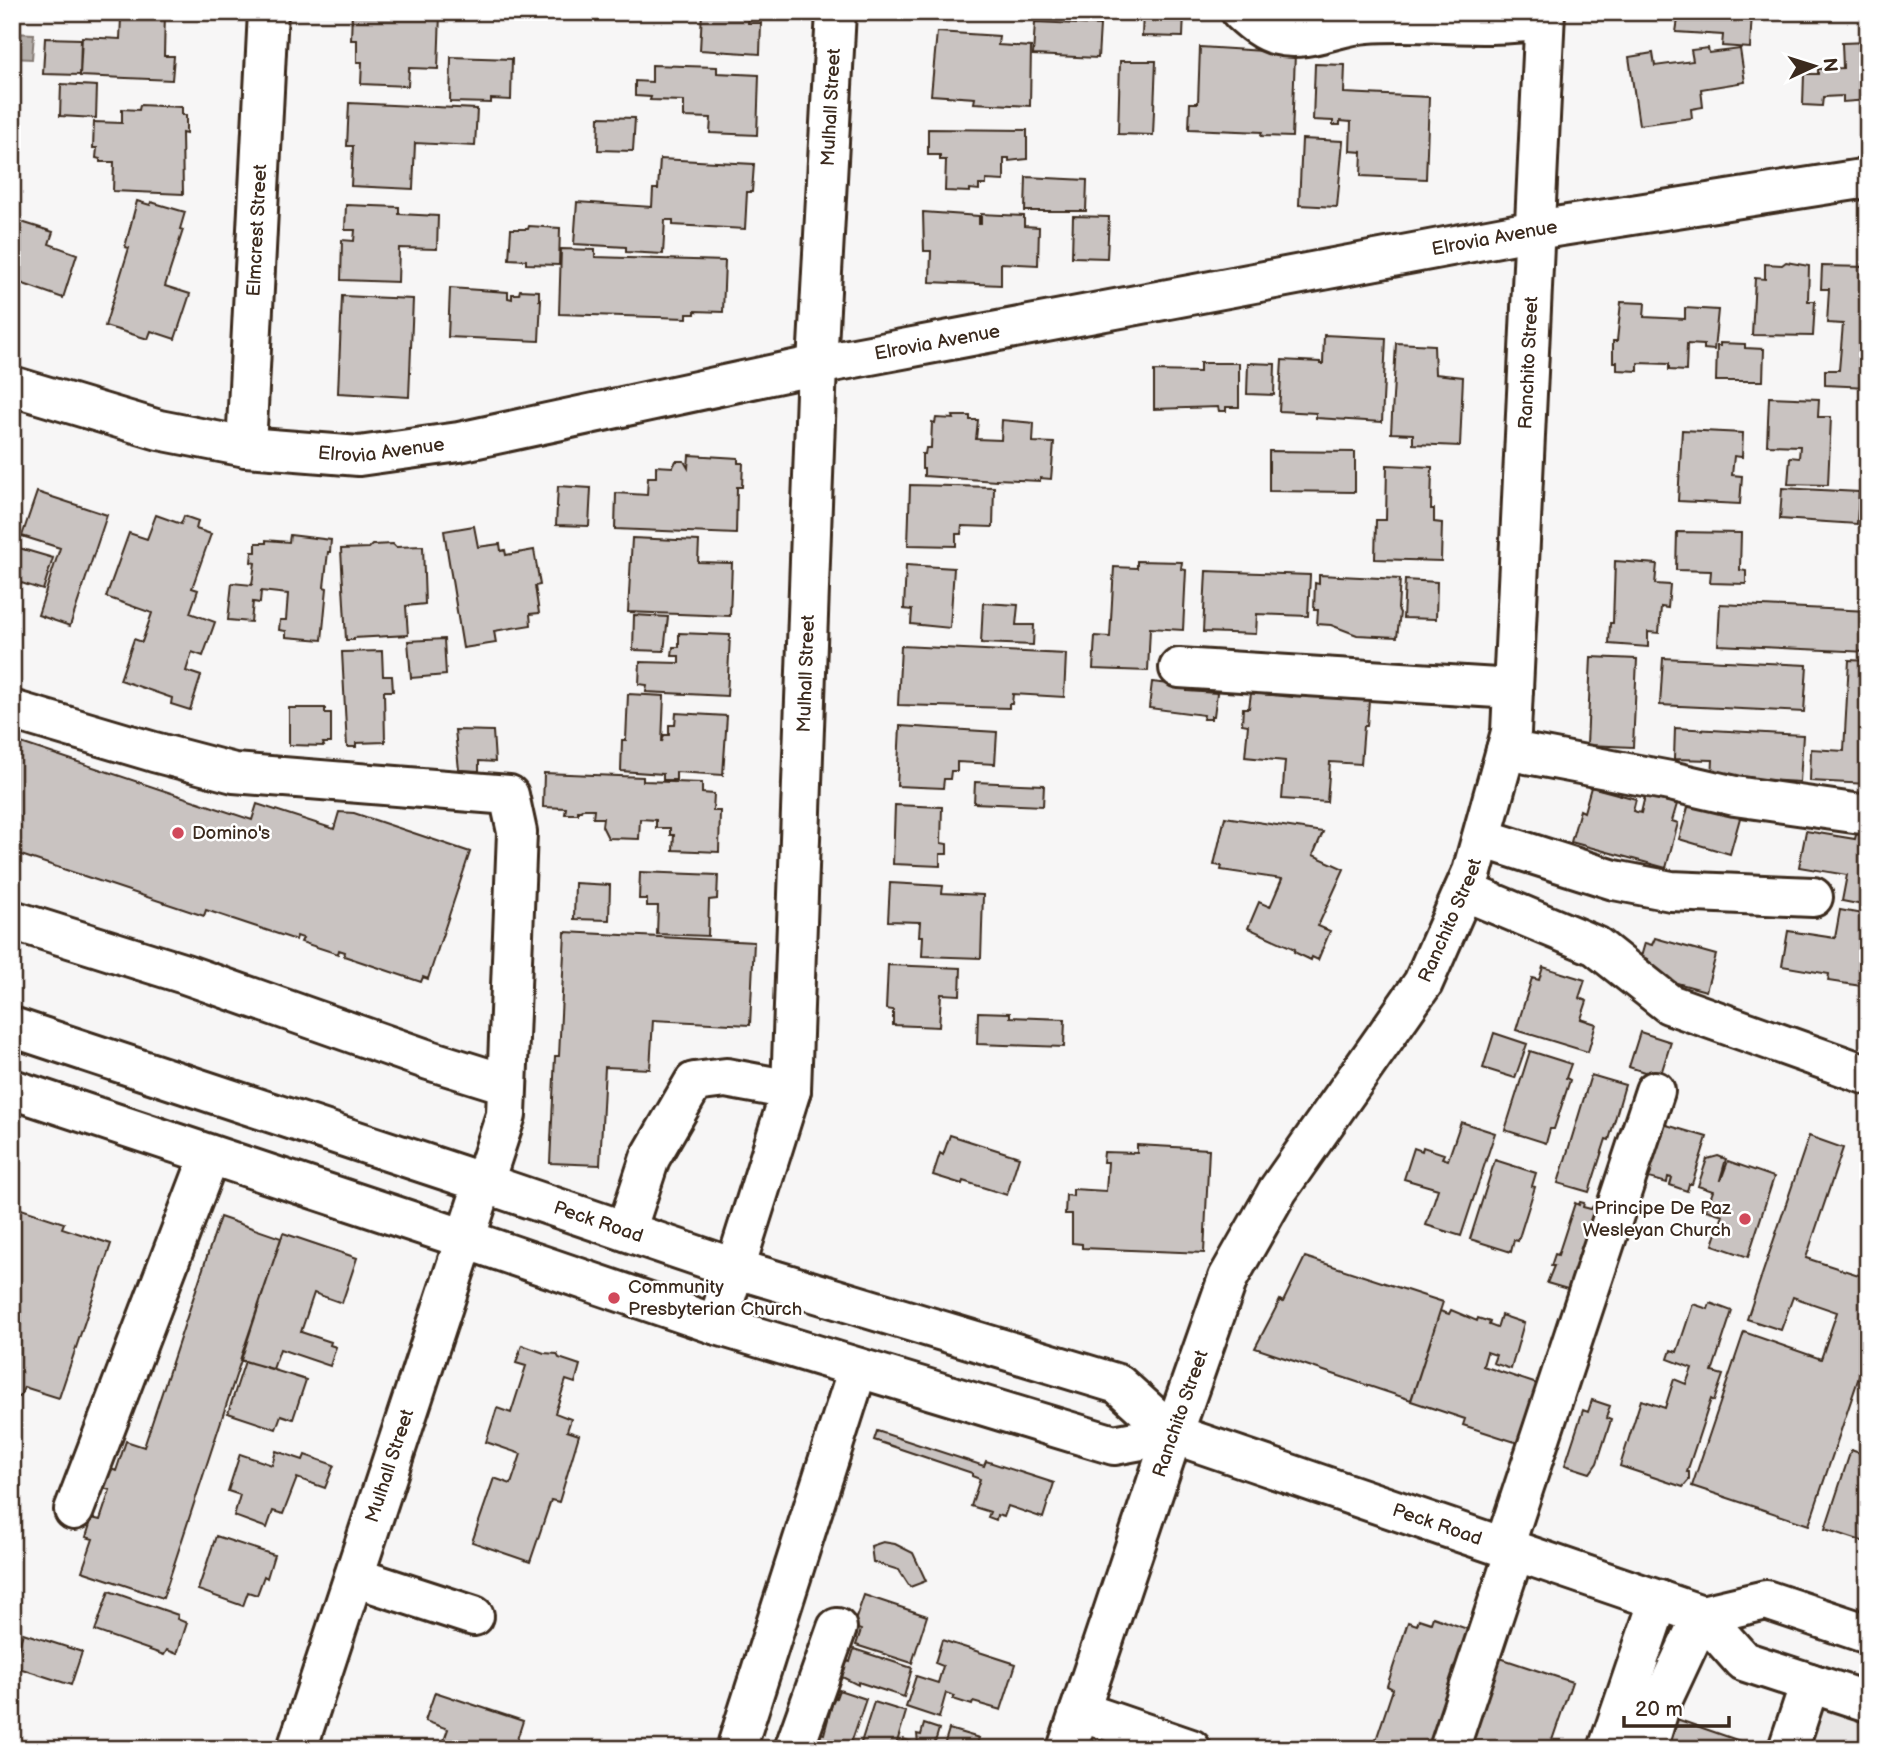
<svg xmlns="http://www.w3.org/2000/svg" width="1880" height="1761" font-family="'Balsamiq Sans',sans-serif">
  <style>
    .built { fill: #e9e7e6 }
    .water { fill: #b4aeaa; stroke: #847972; stroke-width: 2 }
    .building { fill: #c9c3c1; stroke: #3b2a1e; stroke-width: 2 }
    .lines { fill: none; stroke-linecap: round; stroke-linejoin: round }
    .minor-casing { stroke: #3b2a1e; stroke-width: 44 }
    .major-casing { stroke: #3b2a1e; stroke-width: 44 }
    .minor { stroke: #fff; stroke-width: 38 }
    .major { stroke: #fff; stroke-width: 38 }
    .poi-dot { fill: #d1495b; stroke: #fff; stroke-width: 2.5 }
    .labels { text-anchor: middle; dominant-baseline: central; stroke-width: 5; stroke-linejoin: round; paint-order: stroke }
    .street-label { font-size: 19px; fill: #3b2a1e; stroke: #fff }
    .poi-label { font-size: 19px; fill: #3b2a1e; stroke: #fff; text-anchor: start }
  </style>
  <rect width="100%" height="100%" fill="#f7f6f6"/>
  <filter id="ink" filterUnits="userSpaceOnUse"><feTurbulence type="fractalNoise" baseFrequency=".0143" numOctaves="2"/><feDisplacementMap in="SourceGraphic" scale="14" xChannelSelector="R" yChannelSelector="G"/><feConvolveMatrix kernelMatrix="1 2 1 2 8 2 1 2 1" color-interpolation-filters="sRGB"/></filter>
  <g filter="url(#ink)">
    <path class="built" d="M1811,1701L1868,1720V1749H1795Z"/>
    <path class="water" d="M12,33L34,34L32,59L12,58Z"/>
    <path class="building" d="M118,12H165L164,56H174L172,80L80,76L82,37L120,39L121,18H118Z
      M352,12L440,13L438,69L409,68L408,86L361,84L362,62H357V40H351Z
      M702,12H742V17H748V23H761L760,54L700,50Z
      M1143,12H1184L1183,37L1142,36Z
      M1291,12H1327L1291,26Z
      M1658,12H1752L1750,48L1722,46L1723,35L1676,32L1678,19L1658,18Z
      M1035,22L1100,25L1098,58L1033,55Z
      M937,32L999,36L998,45L1031,47L1030,106L974,103L975,98L931,95Z
      M45,38L81,39L80,75L43,74Z
      M1868,42V100L1843,102V96L1823,97L1822,106L1803,105L1804,74H1818V69L1843,68L1842,43Z
      M1200,47L1295,53L1292,137L1261,136L1262,132L1189,129L1190,103H1198Z
      M1708,48L1709,53L1740,49L1745,82L1701,89L1703,107L1691,109L1692,118L1639,125L1629,57L1653,53L1655,66L1693,61L1691,50Z
      M451,57L512,59L511,100L491,99V103L450,102Z
      M1120,61H1156L1153,135L1118,134Z
      M1315,64L1345,65L1344,93L1429,97L1426,179L1361,176L1362,152L1350,151L1351,122L1340,121V125H1333V121L1313,120Z
      M652,65L717,67V73L759,75L757,135L710,133L711,118L684,117V101L650,100L651,97L635,96V81L652,82Z
      M61,84L97,86L96,118L60,116Z
      M349,103L477,109L475,146L415,143L413,189L351,186L353,146H347Z
      M140,105L182,107V115H186V134L182,133L183,194L113,191L114,162H100V159L96,158L97,148H93L94,122L122,123V109L139,110Z
      M599,117L635,118L633,151L598,150Z
      M928,129L1027,130V159L1009,161V158H1004V181L986,180V185H979V190L970,189V192L945,191L946,160H940V155H928Z
      M1302,139L1343,141L1337,207L1299,205Z
      M660,159L754,164L752,192H747L745,229L673,225V220H665L663,254L626,252V247L574,244L577,202L652,207L653,189H658Z
      M1026,177L1087,180L1086,211H1025Z
      M137,201L150,205L151,202L185,212L180,229L183,230L165,286L190,294L175,339L151,331L148,339L105,326L129,248L125,247Z
      M346,205L399,207V214L438,216L437,249L399,248L398,282L341,280L342,240L354,241L355,230H345Z
      M923,212L979,216V224H981V214L1024,216V226L1039,227L1038,265L1001,263V285L930,282L931,251H924Z
      M1073,216L1109,217L1107,258L1072,257Z
      M12,219L53,232L49,244L77,254L63,298L12,280Z
      M529,226L560,228L559,265L526,264V260L509,259L511,229H528Z
      M561,249L595,250V257L725,261L723,312L695,311V314H687V318L559,314Z
      M1786,262L1809,266L1808,301H1815L1813,336L1752,335L1755,278L1765,279V264L1782,265Z
      M1822,266L1868,267V387L1825,385V370H1839L1843,324L1827,323L1829,289H1821Z
      M450,288L508,292V298L512,299V294H519L520,290L539,291V300L541,299L539,341L448,337Z
      M342,296L413,299L409,397L338,393Z
      M1621,302L1645,303L1644,317L1685,319V308L1718,310L1714,350L1704,349V345L1687,344L1686,371L1669,370V364L1638,363V371L1617,370V362H1613V341H1617Z
      M1324,335L1386,338L1382,422L1316,418V413L1279,411L1282,360L1320,362V364H1323Z
      M1396,343L1434,345L1435,374L1463,377L1460,446L1413,444V434L1391,433Z
      M1720,343L1745,344V348L1764,349L1763,381H1716L1717,346H1720Z
      M1200,363H1239V407H1226V411H1219L1218,407L1154,409V371L1200,372Z
      M1248,363L1275,364L1274,395L1247,394Z
      M1769,397L1819,399L1818,417H1831L1828,485L1788,484L1790,457L1799,458L1800,446L1767,445Z
      M953,416H970V420H978L976,439L1001,440L1002,420L1034,423L1033,442L1054,443L1051,479L1040,478V481L996,479V481L924,476V469H922V454H925L926,448H931L932,422L935,423L936,418L954,419Z
      M1682,430L1743,433L1742,457L1734,456L1732,475L1742,476L1740,504L1678,501Z
      M1269,451L1355,452V492L1269,491Z
      M689,455L738,458V463H743L742,487H737L736,534L615,529L616,493L647,495L648,477H656V466L673,467L676,461H684L688,468Z
      M1387,465L1432,467L1431,509H1434V522L1442,523L1441,561L1375,559L1376,520H1386Z
      M910,485L994,487L993,527L962,526L961,534H956V546L908,545Z
      M558,486L591,488L589,526L556,525Z
      M1782,488L1859,492L1857,524L1780,519Z
      M37,492L107,515L70,626L38,615L60,548L22,536Z
      M156,515L181,524L184,516L198,521L196,529L211,534L192,588L198,590L190,613L215,622L203,656L192,652L186,671L201,676L190,710L171,704L172,698L120,680L134,639L142,642L152,613L106,597L129,533L147,539Z
      M474,526L478,547L500,544L501,551L505,550L506,555L534,550L540,585L535,586L539,613L530,614L531,625L494,631L496,643L463,648L444,531Z
      M1677,532L1741,533L1740,570L1746,571V584L1710,583L1711,571L1676,570Z
      M290,535L331,540L330,552H328L324,587L327,588L322,640L286,637V631L279,630L280,620H286L288,594L261,591L260,603L253,602L251,622L228,620L232,583L252,585L255,563L251,562L252,552H256V543H266V540L289,542Z
      M632,538L699,541L698,562L732,563L730,616L628,612Z
      M393,544L396,547L423,546L425,604L406,606L408,635L354,638V640H346L341,549L369,548L372,545Z
      M19,548L53,558L43,590L12,580V571Z
      M1137,561L1182,562L1181,569L1186,570L1183,630L1150,628L1148,671L1093,669L1095,636L1110,637L1114,567L1137,568Z
      M1615,561L1657,564L1655,584L1670,585L1668,608L1661,607L1659,633L1648,632V647L1609,644L1610,623H1613Z
      M906,565L954,568L950,628L911,624L912,610L904,609Z
      M1206,571L1310,575L1308,616L1257,614L1256,634L1203,632Z
      M1319,575L1400,579L1398,609L1400,613L1397,637L1357,635L1331,625L1317,624L1318,610H1314L1315,583L1319,584Z
      M1405,580L1437,582L1436,619L1403,618Z
      M983,603L1018,605L1016,625H1034L1033,645L981,643Z
      M1720,604L1868,611V652L1718,645Z
      M634,615L668,617L664,651L633,650Z
      M679,633L730,635L727,696L646,692L647,685L639,684L640,662L679,663V656H672L673,647H679Z
      M444,639L446,675L411,678L408,641Z
      M901,646L1066,654L1064,697L1013,694L1012,704H1009V708L898,705Z
      M382,651L383,676H392L393,691H384L385,742L356,743V747H347L342,652Z
      M1591,657L1637,659L1633,747L1587,745Z
      M1663,658L1807,665L1804,712L1660,705Z
      M1849,660L1868,661V784L1810,781L1811,749L1844,751Z
      M1152,682L1187,686V691L1217,693L1214,716H1211V719H1203L1204,715L1149,708Z
      M1251,693L1292,697V693L1369,700L1367,726H1364L1361,764L1330,762L1327,802L1282,799L1285,761L1245,757L1248,725L1242,724L1243,708H1249Z
      M628,694L664,696L662,742L664,735H669V725H675L676,713L727,716L723,775L676,772V780H663V774L621,771L622,740H626Z
      M289,708H325V713H331V743H323L324,746L289,745Z
      M900,726L997,732L995,764L957,762V771H951L950,779H944L943,788L897,786Z
      M1675,728L1803,735L1800,782L1712,777L1713,760L1674,759Z
      M455,730L493,731L495,762L479,761V771L459,770Z
      M12,740L252,820L257,804L334,829L339,812L354,813L470,852L428,979L423,977L421,982L344,956L345,952L339,950L338,954L301,942L303,938L297,936L296,940L206,910L204,916L12,852Z
      M544,773L643,777V781L702,783V793L714,794L713,811H720L719,852L673,850L674,835H670V828H656V820L640,819L639,839L608,838L602,826L603,818H593L594,809H582L581,811H578V814H565L566,808L543,807Z
      M975,782L1044,785L1043,806L974,803Z
      M1591,787L1636,799L1633,811L1641,813L1645,796L1677,804L1672,821L1678,823L1666,868L1571,842L1580,810L1584,812Z
      M1712,802L1737,809L1736,816L1740,818L1730,854L1679,839L1689,804L1710,810Z
      M895,805L942,807L941,843L947,844V854H940V866L893,864Z
      M1225,817L1323,832L1313,855L1344,869L1318,926L1330,931L1318,960L1312,957L1311,960L1294,952L1295,949L1248,928L1259,902L1270,907L1282,879L1221,870L1222,866L1214,865Z
      M1806,831L1855,839L1857,831L1868,833V906L1842,901L1847,875L1799,867Z
      M640,872L718,875L717,899L709,900L708,936L657,934L658,906H647V899H639Z
      M575,883L610,885L609,920L574,919Z
      M890,883L943,886L942,893L983,895L981,958L922,956L923,936H919L920,922L888,921Z
      M1840,910L1868,915V987L1828,981L1829,974L1782,966L1788,931L1835,938Z
      M565,932L754,942L750,1025L653,1020L650,1069L605,1067L600,1165L550,1163L555,1056H559Z
      M1655,938L1716,955L1706,991L1644,974L1648,959L1641,957L1645,943L1652,945Z
      M888,965L961,968L960,995L941,994L939,1027L893,1025V1010L886,1009Z
      M1543,967L1585,980L1579,998L1587,1001L1581,1019L1596,1024L1588,1052L1516,1030L1532,978L1539,980Z
      M978,1012L1010,1013V1017L1065,1019L1064,1047L977,1044Z
      M1640,1032L1671,1042L1660,1077L1629,1067Z
      M1494,1033L1527,1044L1515,1078L1483,1068Z
      M1530,1051L1571,1064L1566,1078L1570,1080L1554,1129H1550L1546,1143L1505,1130Z
      M1591,1075L1625,1085L1609,1140L1606,1139L1589,1192L1558,1183Z
      M1461,1122L1495,1133L1461,1236L1426,1225L1438,1189L1404,1179L1414,1148L1422,1151L1423,1147L1444,1154L1442,1158L1448,1160Z
      M1663,1124L1707,1137L1692,1184H1689L1687,1191L1670,1185L1672,1178L1668,1177L1667,1183L1649,1178L1651,1173L1648,1172Z
      M950,1135L1019,1157L1007,1195L963,1181L962,1184L933,1175L940,1153L943,1155Z
      M1809,1136L1843,1148L1806,1258L1868,1278V1350L1809,1525L1692,1486L1744,1332L1821,1359L1837,1312L1793,1297L1781,1330L1747,1319Z
      M1137,1145L1209,1149L1204,1253L1082,1248V1244L1072,1243V1214H1065L1066,1195L1073,1196V1189L1106,1191L1108,1162H1103L1104,1152L1137,1153Z
      M1718,1156L1726,1159L1720,1180H1721L1728,1161L1774,1177L1748,1257L1713,1245L1723,1215L1706,1210L1713,1191L1698,1186L1707,1159Z
      M1495,1160L1536,1173L1532,1186L1535,1187L1518,1241L1514,1240L1511,1252L1470,1239Z
      M1580,1202L1584,1203L1583,1207L1591,1209L1593,1206L1604,1210L1581,1293L1547,1283L1554,1266H1551L1555,1254L1558,1255L1575,1203L1579,1205Z
      M12,1206L64,1223L62,1228L111,1244L59,1398L24,1387L20,1397L12,1394Z
      M220,1217L281,1238L163,1598L82,1571L93,1539L86,1537L92,1518L100,1520L110,1490L103,1488L109,1468L116,1471L126,1441L144,1447Z
      M283,1233L357,1258L342,1303L314,1293L301,1332L331,1342L330,1345L336,1347L330,1366L280,1349L273,1369L240,1360Z
      M1305,1257L1443,1302L1411,1400L1255,1348L1280,1300L1283,1302Z
      M1710,1303L1732,1311L1712,1372L1723,1375L1714,1401L1711,1399L1687,1472H1689V1480L1683,1487L1620,1466L1641,1400L1665,1408L1674,1379L1686,1384L1692,1368L1668,1359L1671,1350L1677,1352L1693,1304L1708,1309Z
      M1451,1310L1477,1321L1478,1318L1490,1322L1489,1325L1497,1328L1501,1315L1524,1323L1511,1369L1493,1363L1496,1355L1487,1352L1483,1366L1537,1384L1518,1443L1463,1425L1465,1419L1411,1401L1440,1311L1449,1314Z
      M522,1345L544,1353L557,1354L559,1358L580,1365L575,1383L566,1380L555,1413L571,1419L567,1431L579,1435L559,1502L551,1500L530,1562L472,1542L494,1478L511,1484L521,1454L486,1442L497,1408L511,1413L526,1366L516,1363Z
      M245,1361L306,1380L293,1419L281,1415L276,1429L228,1413Z
      M1592,1400L1610,1406L1606,1418L1611,1420L1597,1463L1590,1473L1565,1465L1583,1410L1588,1412Z
      M877,1431L984,1466L986,1461L1054,1483L1043,1518L1008,1506L1004,1517L997,1515L996,1520L988,1517L990,1512L971,1506L980,1479L972,1476V1473L874,1440Z
      M1851,1450L1868,1456V1543L1825,1529Z
      M276,1451L303,1460L305,1455L334,1465L325,1488L297,1478L283,1514L273,1511L267,1528L234,1516L240,1495L228,1491L240,1454L272,1465Z
      M216,1536L274,1555L267,1578L264,1576L257,1595L248,1592L243,1606L198,1590Z
      M883,1542L895,1544L913,1553L926,1581L910,1587L899,1570L873,1562L871,1546Z
      M109,1591L178,1615L177,1619L187,1623L177,1654L167,1650L164,1655L95,1631Z
      M864,1595L927,1616L912,1663L856,1645L861,1630L853,1627Z
      M1433,1617L1476,1632L1446,1717L1440,1715L1431,1749H1373L1393,1689L1387,1686L1408,1622L1417,1625L1419,1619L1431,1623Z
      M23,1633L82,1652L71,1685L13,1666Z
      M942,1640L1016,1664L1001,1710L973,1702L972,1705L953,1699L955,1696L946,1693L939,1718L906,1707L916,1676L938,1683L943,1666L935,1663Z
      M854,1649L912,1668L904,1697L858,1682V1685L842,1677L847,1661L850,1662Z
      M1494,1656L1572,1682L1549,1749H1495L1467,1739Z
      M839,1690L866,1699L849,1749H820L821,1743L817,1742L821,1733L824,1734L834,1697L836,1698Z
      M435,1692L523,1721L514,1749H441L448,1729L425,1721Z
      M874,1702L906,1712L895,1749H859Z
      M1665,1715L1763,1749H1653Z
      M924,1724L939,1729L933,1749H900L903,1739L918,1744L917,1734L921,1735Z
      M949,1729L979,1738L975,1749H943Z"/>
    <g class="lines">
      <g class="minor-casing">
        <g id="minor">
          <path d="M1241,12C1251,21 1263,32 1277,35C1307,43 1337,25 1367,23C1408,20 1449,24 1491,24C1508,24 1527,22 1544,21"/>
          <path id="s1" d="M12,386L159,430L246,447L359,456L459,442L817,365L1536,230L1868,178"/>
          <path id="s2" d="M246,447L268,12"/>
          <path d="M1179,668L1513,689"/>
          <path d="M12,710L154,752L234,773L509,795L517,832L506,1115L297,1749"/>
          <path d="M1506,750L1670,781L1735,796L1868,815"/>
          <path d="M1482,838L1614,880L1671,891L1813,897"/>
          <path d="M1464,891L1596,946L1669,1004L1865,1074"/>
          <path d="M12,920L185,974L429,1060L506,1084"/>
          <path d="M626,1231L650,1158L694,1082L726,1078L791,1090"/>
          <path id="s3" d="M717,1325L791,1090L817,365L836,12"/>
          <path d="M74,1510L210,1155"/>
          <path d="M1504,1547L1655,1091"/>
          <path d="M354,1577L474,1616"/>
          <path d="M1080,1711L1191,1749"/>
          <path d="M738,1743L858,1368"/>
          <path d="M794,1749L837,1628"/>
          <path id="s4" d="M1067,1749L1173,1434L1228,1278L1278,1190L1423,983L1472,872L1511,732L1545,12"/>
          <path d="M1449,1749L1515,1551"/>
          <path d="M1608,1749L1659,1600"/>
          <path d="M1647,1749L1661,1703L1702,1615"/>
          <path d="M1788,1749L1810,1683"/>
        </g>
      </g>
      <g class="major-casing">
        <g id="major">
          <path id="s5" d="M12,1027L484,1183L734,1268L1118,1384L1173,1434L1702,1615L1743,1661L1868,1702"/>
          <path d="M12,1089L465,1239L717,1325L1114,1445L1173,1434"/>
          <path d="M1702,1615L1766,1600L1868,1634"/>
        </g>
      </g>
      <use href="#minor" class="minor"/>
      <use href="#major" class="major"/>
    </g>
  </g>
  <g class="poi-dot">
    <circle cx="178" cy="833" r="7"/>
    <circle cx="1745" cy="1219" r="7"/>
    <circle cx="614" cy="1298" r="7"/>
  </g>
  <g class="labels">
    <g class="street-label">
      <text stroke="none"><textPath href="#s3" startOffset="1230">Mulhall Street</textPath></text>
      <text stroke="none"><textPath href="#s2" startOffset="217">Elmcrest Street</textPath></text>
      <text stroke="none"><textPath href="#s1" startOffset="1512">Elrovia Avenue</textPath></text>
      <text stroke="none"><textPath href="#s1" startOffset="945">Elrovia Avenue</textPath></text>
      <text stroke="none"><textPath href="#s4" startOffset="1488">Ranchito Street</textPath></text>
      <text stroke="none"><textPath href="#s1" startOffset="378">Elrovia Avenue</textPath></text>
      <text stroke="none"><textPath href="#s3" startOffset="663">Mulhall Street</textPath></text>
      <text stroke="none"><textPath href="#s4" startOffset="920">Ranchito Street</textPath></text>
      <text stroke="none"><textPath href="#s5" startOffset="618">Peck Road</textPath></text>
      <text stroke="none"><textPath href="#s4" startOffset="354">Ranchito Street</textPath></text>
      <text transform="translate(390 1466) rotate(-72)">Mulhall Street</text>
      <text stroke="none"><textPath href="#s5" startOffset="1516">Peck Road</textPath></text>
    </g>
    <g class="poi-label">
      <text x="192" y="833">Domino's</text>
      <text x="1731" y="1208" text-anchor="end">Principe De Paz<tspan x="1731" dy="22">Wesleyan Church</tspan></text>
      <text x="628" y="1287">Community<tspan x="628" dy="22">Presbyterian Church</tspan></text>
    </g>
  </g>
  <rect width="1880" height="1761" fill="none" stroke="#fff" stroke-width="42"/>
  <rect x="21" y="21" width="1838" height="1719" fill="none" stroke="#3b2a1e" stroke-width="2.5" filter="url(#ink)"/>
  <g transform="translate(1814 66) rotate(86)" stroke="#ffffff" stroke-width="5" paint-order="stroke">
  <path d="M0-5L12 26L0 18L-12 26Z" fill="#3b2a1e"/>
  <text y="-10" font-size="19" font-weight="bold" text-anchor="middle" fill="#3b2a1e">N</text>
  </g>
  <path d="M1624 1716v10h105v-10" fill="none" stroke="#3b2a1e" stroke-width="3.5"/>
  <text x="1635" y="1716" font-size="21" fill="#3b2a1e" stroke="#ffffff" stroke-width="5" paint-order="stroke">20 m</text>
</svg>
